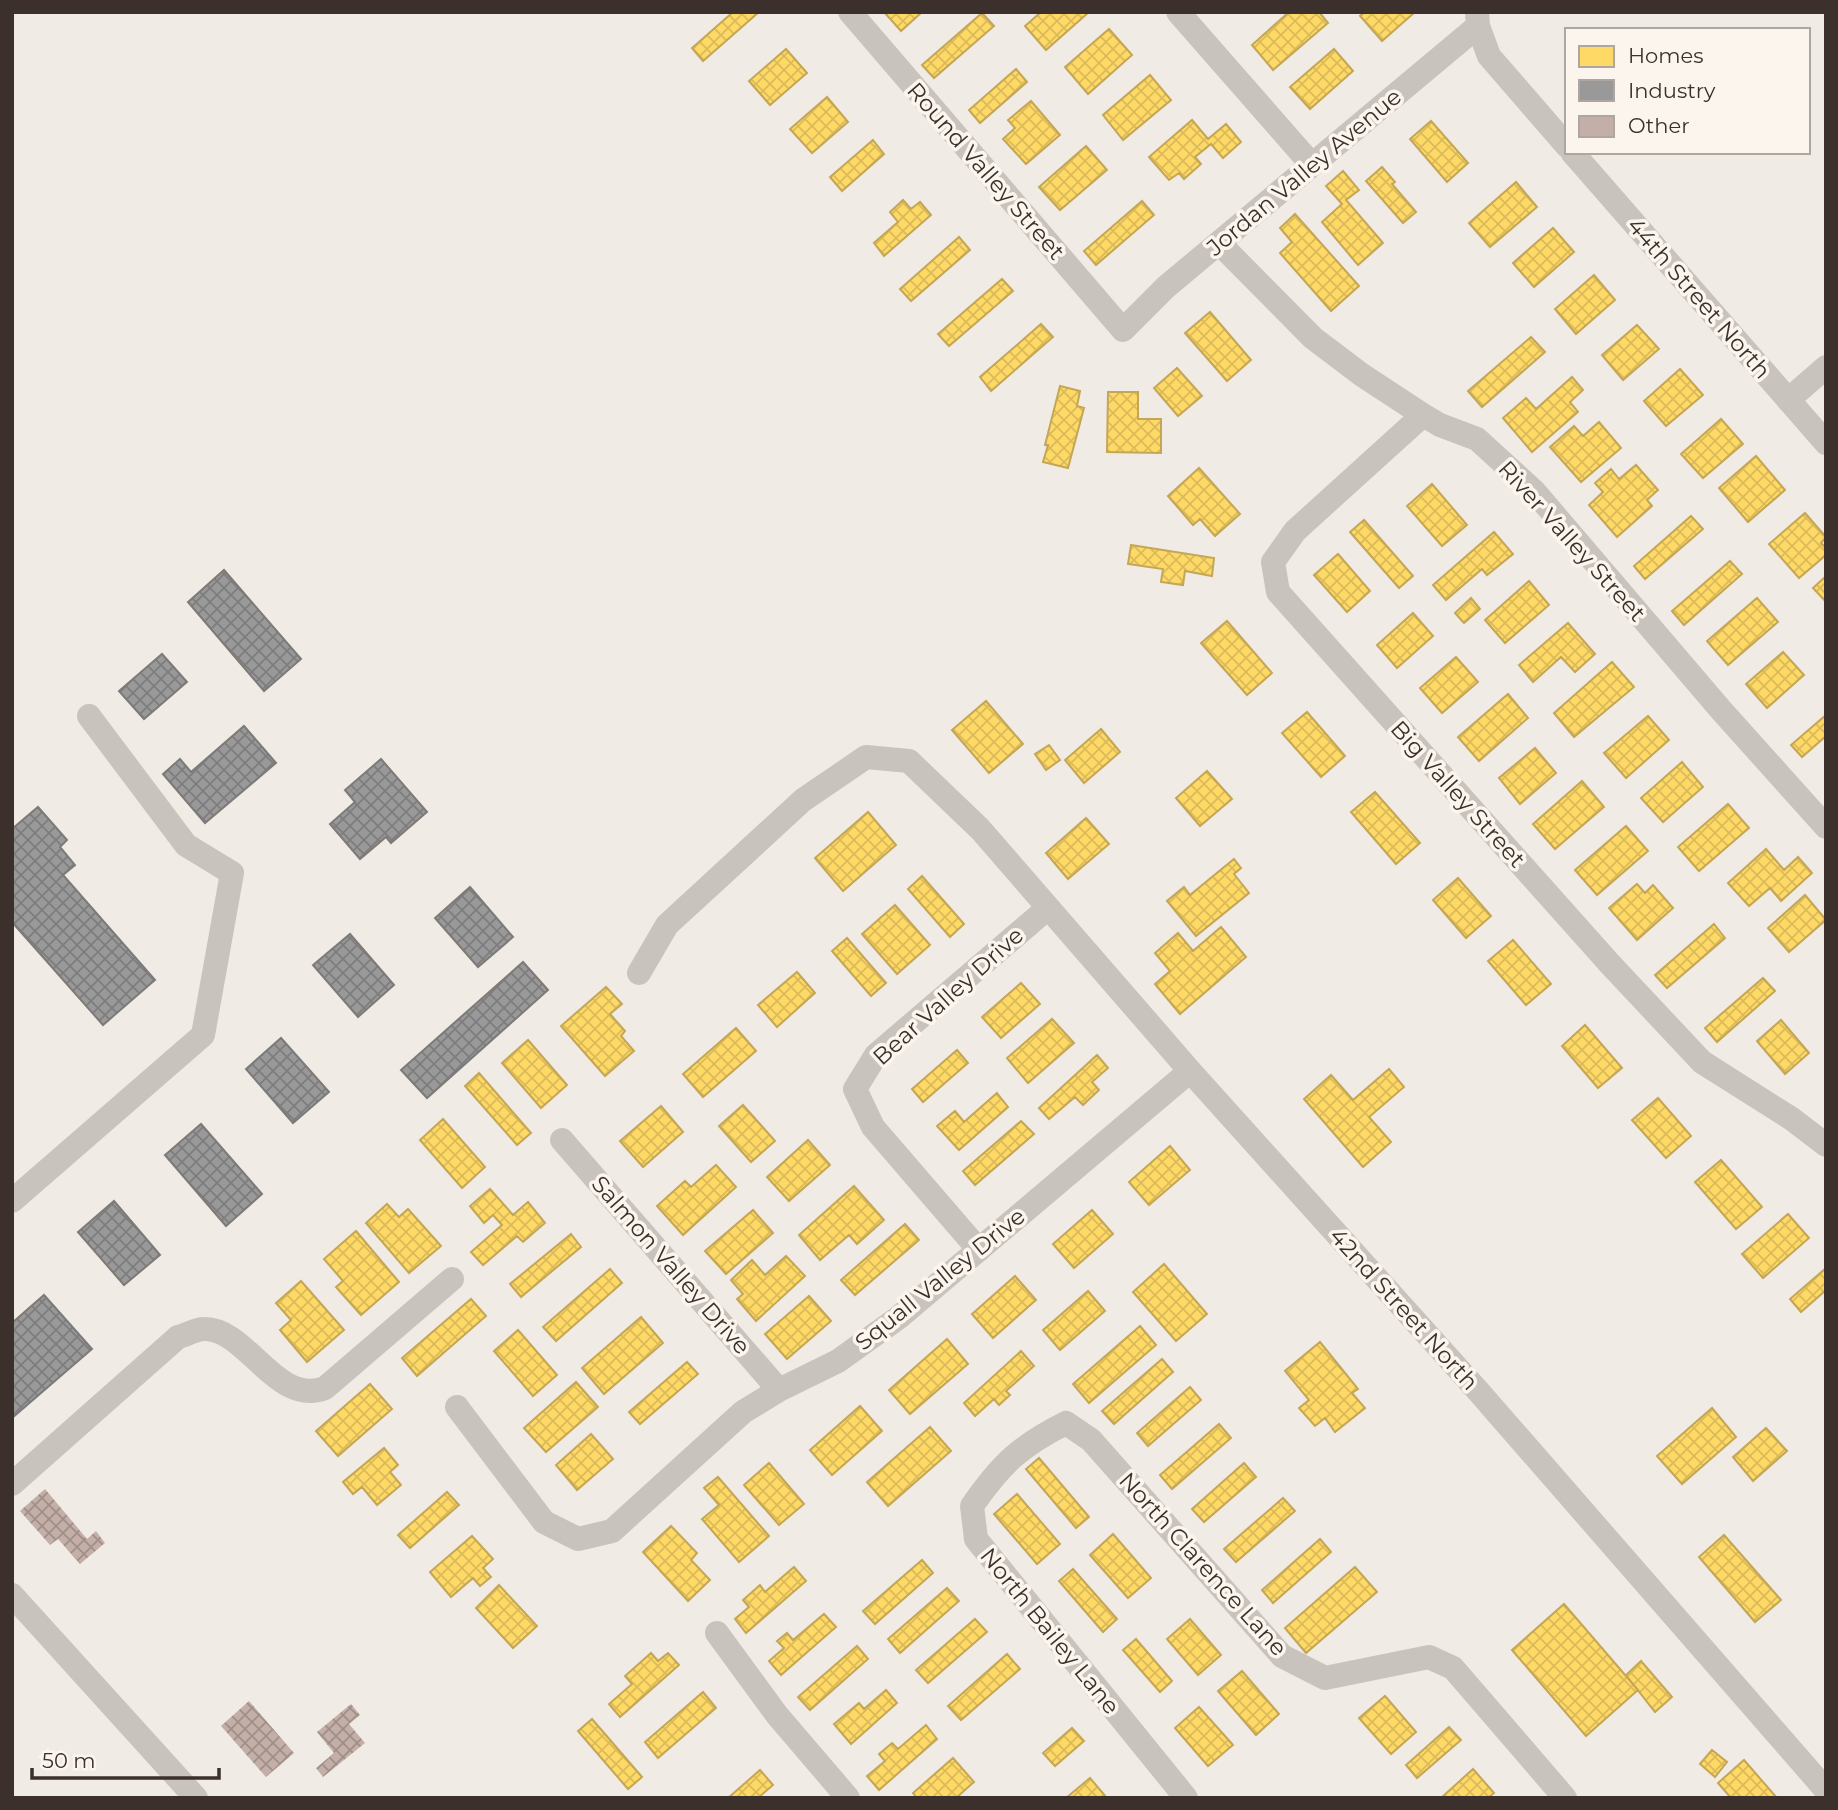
<svg xmlns="http://www.w3.org/2000/svg" width="1838" height="1810" font-family="Montserrat,sans-serif">
  <style>
    .homes { fill: url(#homes-cross-hatch); stroke: #c4a654; stroke-width: 2 }
    .industry { fill: url(#industry-cross-hatch); stroke: #7d7a78; stroke-width: 2 }
    .building { fill: url(#building-cross-hatch) }
    .lines { fill: none; stroke-linecap: round; stroke-linejoin: round }
    .minor { stroke: #c9c3be; stroke-width: 24 }
    .labels { text-anchor: middle; dominant-baseline: central; stroke-width: 7; stroke-linejoin: round; paint-order: stroke }
    .street-label { font-size: 23px; fill: #3b302b; stroke: #fbf5ee }
  </style>
  <defs>
    <pattern id="homes-cross-hatch" width="8" height="8" patternUnits="userSpaceOnUse" patternTransform="scale(1.75)"><rect width="8" height="8" fill="#ffd966"/><path d="M0 0l8 8M0 8l8-8" fill="none" stroke="#dbbb59"/></pattern>
    <pattern id="industry-cross-hatch" width="8" height="8" patternUnits="userSpaceOnUse" patternTransform="scale(1.75)"><rect width="8" height="8" fill="#999"/><path d="M0 0l8 8M0 8l8-8" fill="none" stroke="#7e7d7d"/></pattern>
    <pattern id="building-cross-hatch" width="8" height="8" patternUnits="userSpaceOnUse" patternTransform="scale(1.75)"><rect width="8" height="8" fill="#c3afa7"/><path d="M0 0l8 8M0 8l8-8" fill="none" stroke="#a08f88"/></pattern>
  </defs>
  <rect width="100%" height="100%" fill="#f0ebe5"/>
  <path class="homes" d="M733,12H759L703,61L692,48Z
    M884,12H922L901,31Z
    M1041,12H1089L1046,50L1025,26Z
    M1289,12H1319L1328,23L1273,70L1252,45Z
    M1365,12H1415L1382,41L1360,16Z
    M982,13L994,26L934,78L922,65Z
    M1109,29L1132,55L1088,94L1065,67Z
    M786,49L807,73L770,105L749,81Z
    M1334,49L1353,71L1310,109L1290,87Z
    M1016,69L1027,82L980,123L969,110Z
    M1150,75L1171,100L1123,140L1103,115Z
    M827,97L848,122L812,153L790,129Z
    M1031,101L1060,135L1026,164L1003,139L1015,128L1008,120Z
    M1192,120L1208,139L1226,124L1241,142L1223,158L1211,144L1195,157L1201,164L1184,179L1179,173L1169,180L1149,157Z
    M1431,121L1468,163L1447,182L1410,139Z
    M873,140L884,154L842,191L830,177Z
    M1086,146L1107,170L1060,210L1039,187Z
    M1382,167L1395,182L1392,184L1416,212L1403,223L1366,181Z
    M1343,171L1359,190L1346,200L1383,243L1358,265L1322,222L1342,204L1326,186Z
    M1516,182L1537,207L1490,247L1469,223Z
    M903,200L911,209L920,202L931,215L884,256L874,243L898,222L890,212Z
    M1142,201L1154,215L1096,265L1084,251Z
    M1295,214L1359,286L1331,311L1280,253L1292,242L1280,228Z
    M1553,228L1574,252L1534,287L1513,263Z
    M959,237L970,250L911,301L900,289Z
    M1594,275L1615,300L1576,334L1555,309Z
    M1002,279L1013,291L949,346L938,334Z
    M1210,312L1251,360L1227,381L1185,333Z
    M1041,324L1053,337L991,391L980,377Z
    M1637,325L1659,349L1623,380L1602,355Z
    M1531,337L1545,352L1482,407L1468,391Z
    M1177,368L1202,396L1178,416L1154,388Z
    M1680,369L1703,395L1666,426L1644,401Z
    M1572,377L1583,390L1570,402L1578,412L1532,452L1503,418L1526,398L1536,409Z
    M1060,386L1080,391L1077,406L1084,408L1068,468L1043,462L1048,445H1045Z
    M1108,392H1138V419H1161V453L1107,452Z
    M1721,419L1743,444L1703,478L1681,454Z
    M1599,422L1621,448L1581,482L1550,447L1574,426L1583,436Z
    M1756,456L1785,490L1748,522L1719,488Z
    M1636,465L1658,490L1647,500L1652,506L1617,537L1589,505L1603,492L1595,483L1611,469L1619,479Z
    M1199,468L1240,514L1215,536L1200,519L1193,525L1168,496Z
    M1432,484L1467,525L1442,546L1407,506Z
    M1805,513L1826,537L1821,543L1826,548V555L1799,578L1769,544Z
    M1691,516L1703,529L1645,579L1634,566Z
    M1364,520L1413,576L1399,588L1350,532Z
    M1494,532L1513,554L1487,575L1482,569L1446,600L1433,585Z
    M1131,545L1214,558L1212,576L1185,571L1183,585L1161,582L1163,569L1128,564Z
    M1338,554L1370,591L1347,612L1314,575Z
    M1730,561L1742,574L1684,625L1672,611Z
    M1826,576V602L1813,588Z
    M1529,581L1549,605L1505,643L1485,620Z
    M1471,598L1480,609L1464,623L1455,613Z
    M1757,598L1778,622L1728,665L1707,641Z
    M1413,613L1433,636L1397,668L1377,645Z
    M1227,621L1272,673L1247,695L1201,643Z
    M1568,623L1595,654L1575,672L1561,657L1533,682L1519,665Z
    M1783,652L1804,675L1767,708L1746,684Z
    M1456,657L1478,682L1442,713L1420,688Z
    M1612,662L1634,687L1574,737L1554,713Z
    M1508,694L1528,718L1479,761L1458,737Z
    M986,701L1023,744L989,773L952,730Z
    M1307,712L1345,756L1321,777L1282,733Z
    M1826,715V736L1802,757L1791,745Z
    M1648,716L1669,740L1626,778L1604,753Z
    M1101,729L1120,752L1084,783L1065,760Z
    M1049,745L1060,760L1046,770L1035,754Z
    M1535,748L1556,773L1520,804L1499,778Z
    M1682,762L1703,787L1663,822L1641,798Z
    M1207,771L1232,799L1200,826L1176,798Z
    M1582,781L1604,807L1555,849L1533,824Z
    M1375,792L1420,843L1396,864L1351,812Z
    M1728,804L1749,828L1699,871L1678,847Z
    M868,812L896,845L843,891L815,858Z
    M1086,818L1109,844L1068,879L1046,853Z
    M1626,826L1648,851L1597,895L1575,870Z
    M1766,849L1784,870L1798,857L1812,873L1781,901L1770,888L1749,906L1728,883Z
    M1234,859L1241,868L1234,874L1249,893L1196,936L1167,901L1184,887L1190,895Z
    M922,876L964,924L950,937L908,889Z
    M1458,878L1491,916L1466,938L1433,900Z
    M1637,884L1645,893L1653,885L1673,908L1637,940L1609,908Z
    M1805,895L1826,920L1789,952L1768,928Z
    M895,905L930,945L897,974L862,934Z
    M1714,924L1725,938L1667,988L1655,975Z
    M1221,927L1246,957L1180,1014L1155,984L1170,971L1155,953L1178,933L1193,951Z
    M847,938L886,983L871,996L832,951Z
    M1513,940L1551,984L1526,1005L1488,961Z
    M797,972L815,993L777,1027L758,1005Z
    M1763,978L1775,991L1717,1042L1705,1028Z
    M1021,983L1040,1004L1001,1038L982,1017Z
    M606,987L622,1004L610,1014L625,1031L621,1036L634,1051L605,1076L561,1026Z
    M1052,1019L1074,1043L1028,1083L1007,1058Z
    M1781,1020L1809,1053L1785,1074L1757,1041Z
    M1585,1025L1622,1068L1598,1088L1562,1046Z
    M736,1028L756,1051L703,1097L683,1074Z
    M528,1040L567,1085L541,1108L502,1063Z
    M957,1050L968,1063L923,1102L912,1089Z
    M1097,1055L1108,1068L1092,1082L1099,1090L1083,1105L1075,1097L1049,1119L1039,1108Z
    M1389,1069L1404,1087L1369,1117L1391,1142L1363,1167L1304,1099L1331,1075L1353,1100Z
    M479,1073L531,1133L517,1145L465,1086Z
    M997,1093L1008,1107L959,1150L937,1126L955,1111L964,1122Z
    M1658,1098L1691,1136L1666,1158L1632,1120Z
    M743,1105L775,1141L751,1162L719,1126Z
    M661,1106L683,1132L643,1167L620,1141Z
    M443,1119L485,1167L462,1188L420,1140Z
    M1021,1121L1034,1134L975,1185L963,1171Z
    M808,1140L830,1165L789,1201L767,1177Z
    M1170,1146L1190,1170L1149,1205L1129,1182Z
    M1721,1160L1762,1207L1736,1229L1695,1182Z
    M716,1165L736,1187L683,1235L657,1206L685,1181L691,1187Z
    M854,1186L884,1220L857,1244L849,1235L820,1260L799,1235Z
    M490,1189L513,1215L528,1202L545,1223L523,1242L517,1236L483,1265L471,1252L502,1225L493,1215L484,1223L470,1206Z
    M387,1204L399,1217L408,1209L441,1246L409,1273L366,1223Z
    M753,1210L773,1233L726,1274L705,1251Z
    M1092,1210L1113,1234L1074,1268L1053,1244Z
    M1788,1214L1809,1238L1763,1278L1742,1254Z
    M905,1224L919,1240L855,1295L841,1280Z
    M356,1231L399,1282L361,1315L336,1287L343,1281L324,1259Z
    M571,1234L581,1247L521,1297L510,1284Z
    M786,1256L805,1276L756,1321L737,1299L743,1294L731,1280L752,1260L765,1275Z
    M1164,1264L1207,1314L1176,1341L1133,1292Z
    M1826,1268V1290L1801,1312L1790,1299Z
    M610,1269L622,1283L556,1341L543,1327Z
    M1015,1276L1036,1300L993,1338L972,1314Z
    M301,1281L344,1330L307,1362L280,1330L291,1320L276,1303Z
    M1088,1291L1105,1311L1060,1350L1043,1330Z
    M809,1296L831,1321L787,1359L765,1334Z
    M471,1299L486,1316L417,1376L402,1358Z
    M641,1317L663,1343L604,1394L582,1368Z
    M1140,1326L1156,1345L1089,1403L1073,1384Z
    M518,1330L557,1375L533,1396L494,1351Z
    M947,1339L968,1364L910,1414L889,1390Z
    M1320,1342L1358,1389L1352,1393L1365,1408L1335,1432L1325,1418L1315,1426L1299,1408L1309,1400L1285,1371Z
    M1021,1351L1034,1366L1006,1391L1010,1395L999,1405L994,1399L975,1416L964,1403Z
    M1162,1359L1173,1372L1114,1424L1102,1411Z
    M687,1362L698,1374L640,1424L629,1412Z
    M576,1382L598,1407L546,1452L524,1428Z
    M370,1384L392,1409L338,1456L316,1431Z
    M1190,1387L1201,1400L1148,1446L1137,1433Z
    M860,1406L882,1431L832,1475L810,1450Z
    M1712,1408L1736,1437L1682,1484L1657,1456Z
    M1219,1424L1231,1438L1172,1489L1160,1475Z
    M930,1427L951,1451L888,1506L867,1482Z
    M1766,1428L1787,1451L1753,1481L1733,1457Z
    M591,1434L613,1459L577,1490L556,1465Z
    M384,1448L398,1465L390,1472L401,1485L377,1505L362,1487L353,1494L343,1482Z
    M1039,1458L1089,1517L1076,1528L1026,1469Z
    M769,1463L804,1504L779,1525L744,1485Z
    M1244,1463L1256,1477L1204,1522L1192,1509Z
    M718,1477L769,1536L739,1562L702,1519L719,1505L704,1488Z
    M447,1492L459,1505L410,1548L398,1535Z
    M1017,1494L1060,1544L1037,1564L994,1514Z
    M1283,1498L1295,1511L1236,1562L1224,1549Z
    M671,1526L697,1553L691,1560L710,1580L688,1601L643,1552Z
    M1113,1534L1151,1578L1128,1598L1090,1555Z
    M1724,1535L1781,1600L1755,1622L1699,1557Z
    M472,1536L493,1559L483,1568L491,1577L480,1586L473,1578L451,1597L430,1572Z
    M1320,1539L1331,1552L1273,1603L1262,1590Z
    M922,1560L933,1573L875,1624L863,1611Z
    M794,1567L806,1581L746,1633L735,1619L749,1607L743,1600L760,1585L765,1592Z
    M1355,1567L1377,1592L1306,1653L1285,1628Z
    M1073,1569L1117,1619L1103,1632L1059,1581Z
    M499,1585L537,1626L513,1648L476,1608Z
    M947,1588L959,1601L900,1653L888,1639Z
    M1564,1604L1638,1690L1586,1736L1512,1650Z
    M824,1614L836,1627L781,1675L769,1661L784,1648L777,1641L787,1633L793,1640Z
    M975,1619L987,1632L928,1683L916,1670Z
    M1190,1619L1221,1655L1198,1675L1167,1639Z
    M1136,1639L1172,1681L1160,1692L1123,1650Z
    M857,1646L868,1659L810,1710L798,1697Z
    M651,1653L658,1661L668,1653L679,1665L620,1717L609,1704L632,1684L625,1676Z
    M1007,1654L1020,1669L961,1720L948,1706Z
    M1641,1661L1672,1697L1655,1712L1626,1675Z
    M1242,1671L1279,1714L1256,1735L1218,1691Z
    M886,1690L897,1703L851,1744L834,1724L859,1703L864,1709Z
    M703,1692L716,1708L658,1758L645,1742Z
    M1385,1696L1416,1732L1391,1754L1359,1718Z
    M1199,1707L1233,1745L1208,1766L1175,1728Z
    M592,1719L642,1777L628,1789L578,1731Z
    M926,1725L937,1739L879,1790L867,1776L885,1761L879,1754L892,1743L898,1749Z
    M1449,1727L1461,1740L1417,1778L1406,1765Z
    M1072,1728L1084,1741L1055,1766L1043,1753Z
    M1712,1750L1727,1762L1715,1777L1700,1764Z
    M953,1758L974,1782L956,1798H917L913,1793Z
    M1744,1760L1777,1798H1731L1718,1783Z
    M1473,1769L1494,1793L1488,1798H1441Z
    M760,1770L773,1785L758,1798H728Z
    M1090,1778L1107,1798H1066Z"/>
  <path class="industry" d="M224,570L301,659L264,691L188,602Z
    M162,654L187,682L144,719L119,691Z
    M244,726L276,763L205,823L163,774L180,759L191,772Z
    M381,759L427,812L391,843L386,837L360,859L330,824L355,802L345,790Z
    M38,807L67,840L60,847L75,865L63,875L155,980L103,1025L12,922V829Z
    M470,887L513,937L478,967L435,918Z
    M350,934L394,985L358,1017L313,965Z
    M523,962L548,990L427,1098L401,1070Z
    M281,1038L329,1092L293,1123L246,1069Z
    M201,1124L262,1194L226,1226L165,1155Z
    M114,1201L160,1255L124,1285L78,1232Z
    M44,1295L92,1349L12,1418V1323Z"/>
  <path class="building" d="M45,1489L87,1539L96,1531L105,1543L80,1564L58,1539L50,1545L20,1511Z
    M249,1701L294,1753L266,1777L221,1726Z
    M351,1704L360,1715L349,1724L365,1743L323,1777L316,1768L334,1753L317,1732Z"/>
  <g class="lines">
    <path class="minor" d="M850,12L1123,330L1166,287L1478,26L1477,12
      M1178,12L1312,165
      M1478,26L1489,56L1567,146
      M1572,152L1826,443
      M1219,243L1313,338L1362,375L1423,415L1440,425L1477,439L1534,491L1721,710L1826,827
      M1788,400L1826,367
      M1423,415L1295,531L1273,562L1278,592L1610,964L1702,1062L1792,1119L1826,1145
      M639,973L667,925L803,800L866,757L909,761L980,829L1190,1071L1479,1392L1826,1790
      M562,1140L779,1390
      M12,1201L203,1035L232,873L186,845L89,716
      M979,1250L873,1127L855,1089L876,1055L1048,908
      M457,1407L544,1522L578,1539L612,1531L743,1412L779,1390L838,1361L898,1318L1190,1071
      M12,1484L178,1337C186,1335 196,1329 204,1329C247,1328 276,1407 325,1388L452,1279
      M12,1595L196,1798
      M717,1633L777,1715L848,1798
      M1186,1798L976,1539L972,1506C1001,1464 1020,1446 1066,1423L1091,1440L1282,1656L1325,1678L1429,1657L1453,1668L1565,1798"/>
  </g>
  <g class="labels">
    <g class="street-label">
      <text transform="translate(986 171) rotate(49)">Round Valley Street</text>
      <text transform="translate(1304 172) rotate(-40)">Jordan Valley Avenue</text>
      <text transform="translate(1699 298) rotate(49)">44th Street North</text>
      <text transform="translate(1572 541) rotate(48)">River Valley Street</text>
      <text transform="translate(1458 794) rotate(48)">Big Valley Street</text>
      <text transform="translate(948 996) rotate(-42)">Bear Valley Drive</text>
      <text transform="translate(671 1265) rotate(49)">Salmon Valley Drive</text>
      <text transform="translate(940 1279) rotate(-39)">Squall Valley Drive</text>
      <text transform="translate(1404 1309) rotate(48)">42nd Street North</text>
      <text transform="translate(1203 1564) rotate(48)">North Clarence Lane</text>
      <text transform="translate(1050 1631) rotate(51)">North Bailey Lane</text>
    </g>
  </g>
  <rect width="1838" height="1810" fill="none" stroke="#3b302b" stroke-width="28"/>
  <rect x="1565" y="28" width="245" height="126" fill="#fbf5ee" stroke="#aea6a0" stroke-width="2"/>
  <rect x="1579" y="46" width="35" height="21" fill="#ffd966" stroke="#aea6a0" stroke-width="2"/>
  <text x="1628" y="63" font-size="21" fill="#3b302b">Homes</text>
  <rect x="1579" y="80" width="35" height="21" fill="#999999" stroke="#aea6a0" stroke-width="2"/>
  <text x="1628" y="98" font-size="21" fill="#3b302b">Industry</text>
  <rect x="1579" y="116" width="35" height="21" fill="#c3afa7" stroke="#aea6a0" stroke-width="2"/>
  <text x="1628" y="133" font-size="21" fill="#3b302b">Other</text>
  <path d="M32 1768v10h187v-10" fill="none" stroke="#3b302b" stroke-width="3.5"/>
  <text x="42" y="1768" font-size="21" fill="#3b302b" stroke="#fbf5ee" stroke-width="5" paint-order="stroke">50 m</text>
</svg>
